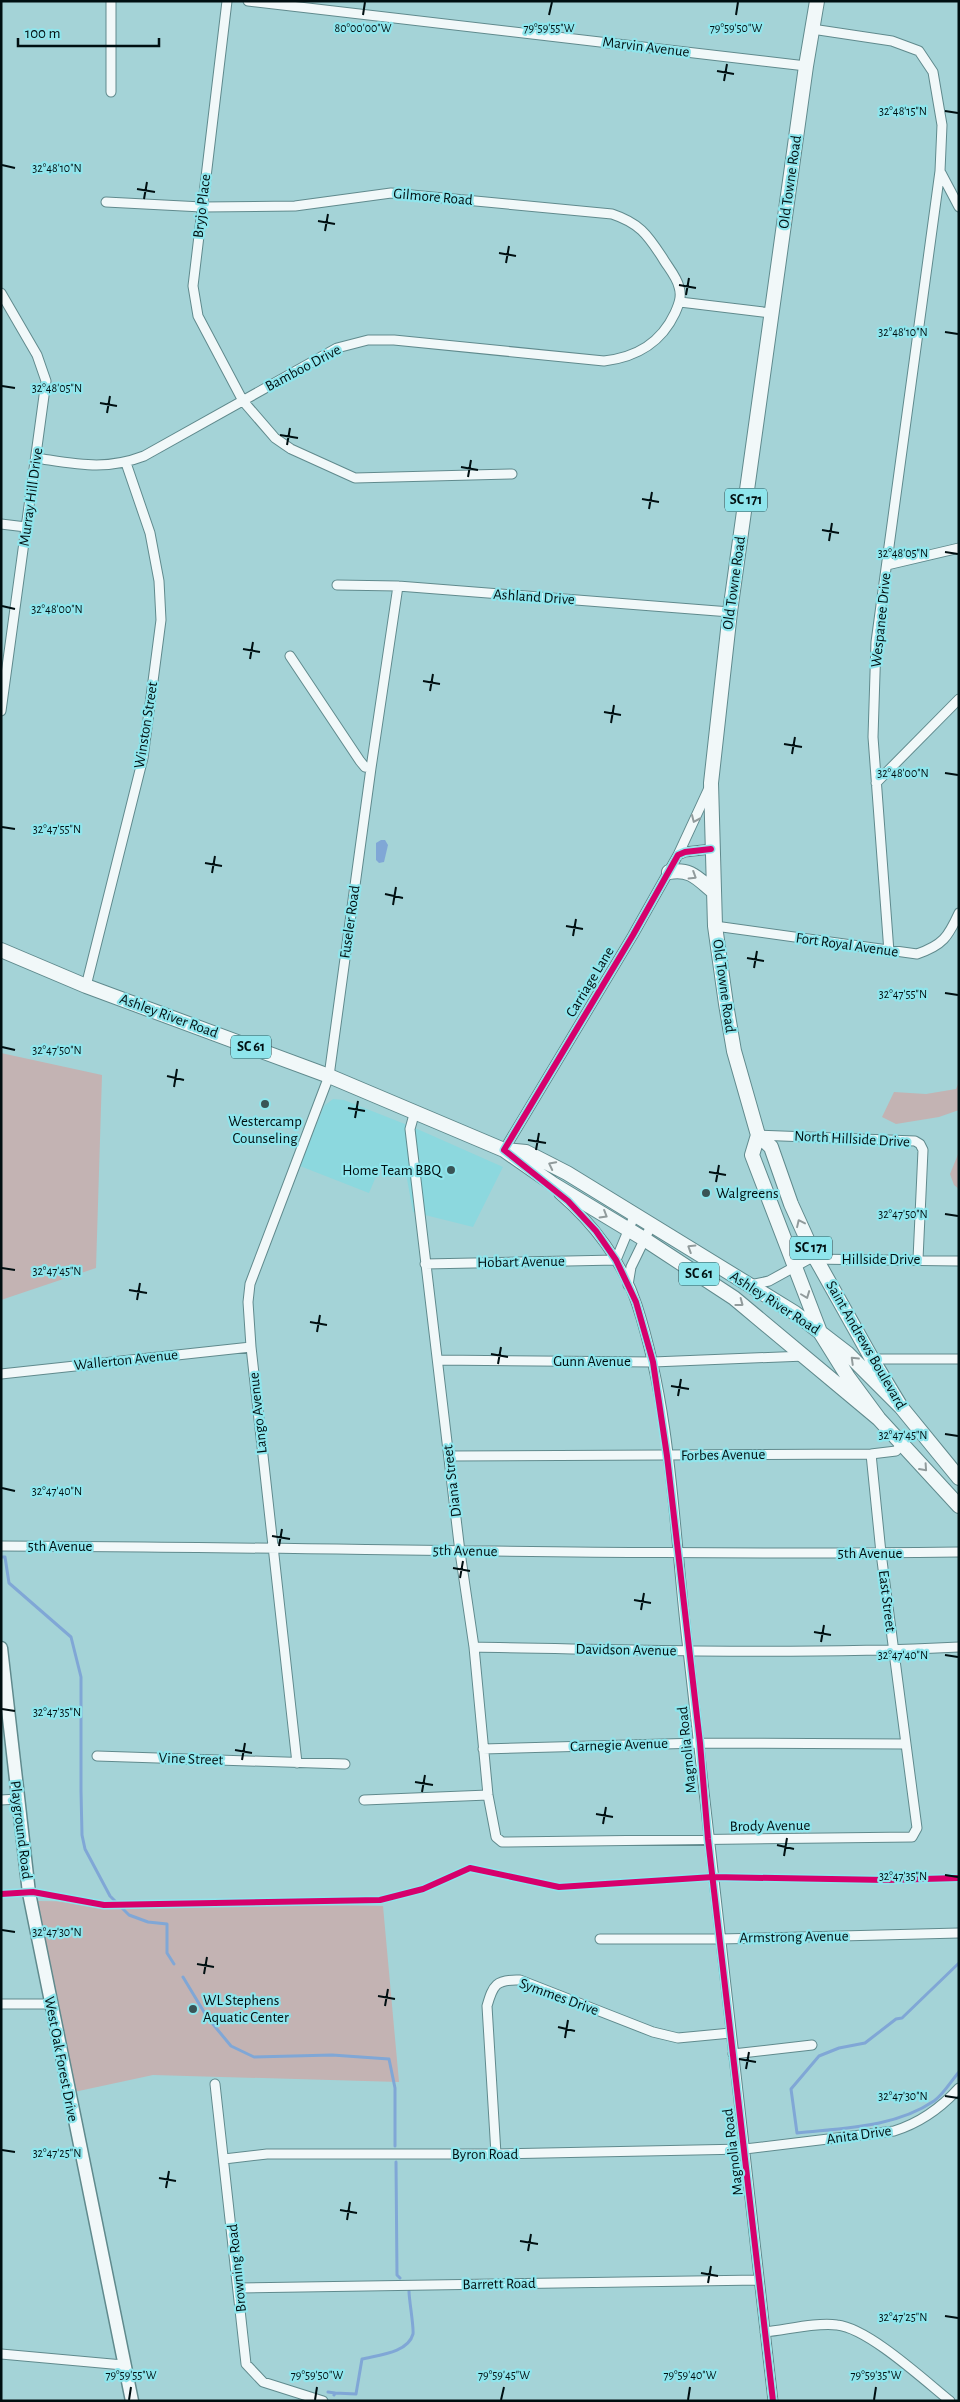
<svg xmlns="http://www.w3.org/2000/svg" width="960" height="2402" font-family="'Alegreya Sans',sans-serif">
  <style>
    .built { fill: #8cd8de }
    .green { fill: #c3b3b3 }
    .water { fill: #80a7d6 }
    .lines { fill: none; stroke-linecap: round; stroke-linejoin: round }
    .stream { stroke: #80a7d6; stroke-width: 3 }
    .minor-casing { stroke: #608a8d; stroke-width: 11 }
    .secondary-casing { stroke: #608a8d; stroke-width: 15 }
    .primary-casing { stroke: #608a8d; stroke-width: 16 }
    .minor { stroke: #f1f8f9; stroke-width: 9 }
    .secondary { stroke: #f1f8f9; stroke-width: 12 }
    .primary { stroke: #f1f8f9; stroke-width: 14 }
    .cycleway-casing { stroke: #8fe5ec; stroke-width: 9 }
    .cycleway { stroke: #d6006c; stroke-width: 6 }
    .oneway { stroke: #919b9c }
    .ticks { fill: none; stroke: #000f11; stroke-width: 2 }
    .poi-dot { fill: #395456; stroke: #8fe5ec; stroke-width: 2 }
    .labels { text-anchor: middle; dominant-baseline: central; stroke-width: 4.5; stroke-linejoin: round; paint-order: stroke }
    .shield { fill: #8fe5ec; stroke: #2b4f53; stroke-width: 1 }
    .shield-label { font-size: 14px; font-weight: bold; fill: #000f11 }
    .street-label { font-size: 15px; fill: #000f11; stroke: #8fe5ec }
    .poi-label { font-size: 15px; fill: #000f11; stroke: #8fe5ec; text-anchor: start }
    .ticks-label { font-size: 12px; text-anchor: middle; fill: #000f11; stroke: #8fe5ec; stroke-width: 4.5; stroke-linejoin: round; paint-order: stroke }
  </style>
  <rect width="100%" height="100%" fill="#a4d3d7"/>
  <path class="built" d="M333,1099L344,1100L415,1128L503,1167L473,1227L413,1212L405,1168L380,1167L369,1193L300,1166L324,1106Z"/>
  <path class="green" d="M1,1053L102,1075L96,1268L1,1300Z
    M959,1082V1110L939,1117L896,1124L882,1117L894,1092L926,1094L956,1089Z
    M959,1152V1189L954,1185L950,1174Z
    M38,1901L383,1906L399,2082L153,2075L74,2092Z"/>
  <path class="water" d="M381,840H385L388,845L384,862L379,863L376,860V843Z"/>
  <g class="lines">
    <path class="stream" d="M1,1557H5L9,1583L71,1637L81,1677V1791L82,1835L85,1849L110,1896L129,1915L148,1922L167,1924V1953L174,1964
      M959,1963L902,2018L896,2019L865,2043L839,2048L819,2056L791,2089L797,2133C842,2128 894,2128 934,2101C943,2095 951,2081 959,2072
      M183,1977L207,2017L231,2046L254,2057L332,2055L389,2059L395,2088V2146
      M396,2162L397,2275L400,2278
      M328,2392L335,2393
      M334,2395L335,2393L356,2394L362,2359C378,2355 408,2353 413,2334C414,2327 409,2300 409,2291"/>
    <g class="minor-casing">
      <path id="minor" d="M111,1V92
        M227,1L193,286L198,316L243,401L275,438L291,449L355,478L512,474
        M248,1L806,66
        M812,29L892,41L919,51L933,72L942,125L940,171L959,207
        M1,293L37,355L46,381L1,711
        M680,302L771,313
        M36,458C77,464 105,471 144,456L337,348L368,340H394L604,361C637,357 661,343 675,313C679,304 682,296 679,287C677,277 667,266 662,257C647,234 639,223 612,214L391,193L295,206L202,207L106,202
        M1,524L26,527
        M887,565L959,548
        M337,585L398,586L730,612
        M290,656L360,761L365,767L371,768
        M876,783L959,699
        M678,855L709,788
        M715,926L917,954C943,945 948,937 959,913
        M889,952L873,737L876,642L940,171
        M86,986L143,758L161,620L159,581L150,533L126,463
        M415,1111L410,1129L460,1552L474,1647L488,1795L496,1837L502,1842L912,1837L917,1828L881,1553L871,1454
        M758,1135L915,1141L920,1144L923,1150L918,1259
        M506,1151L504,1150L633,935L678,855L685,852L711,849
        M559,1194C593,1223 623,1262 637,1305C673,1416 674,1536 688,1650C717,1900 744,2151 773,2401
        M616,1260L635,1214
        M425,1264L616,1260
        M628,1285L631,1267L652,1224
        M750,1285L769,1281L809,1259L959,1261
        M872,1359H959
        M438,1360L653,1362L805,1356
        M1,1374L251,1347
        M449,1456L871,1454L896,1451L903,1443
        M1,1546C320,1547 640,1556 959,1552
        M474,1647C635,1650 797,1655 959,1647
        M483,1749L700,1743L905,1744
        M97,1756L345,1764
        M297,1763L251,1347L248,1302L250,1284L329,1076L371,768L398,586
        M1,1800L17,1799
        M364,1800L488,1795
        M600,1939H720L959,1933
        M1,2004H50
        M733,2054L812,2045
        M215,2084L246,2364L263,2382L323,2401
        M496,2154L487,2006C493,1985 496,1979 520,1980L653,2032L678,2038L731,2033
        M224,2159L267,2154H496L745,2149L894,2131C920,2123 940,2109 959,2088
        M239,2288L759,2280
        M765,2332C786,2330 816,2322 837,2325C868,2328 924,2380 950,2401
        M1,2354L123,2365"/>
    </g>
    <g class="secondary-casing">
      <path id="secondary" d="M1,1648L29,1893L132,2401"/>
    </g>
    <g class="primary-casing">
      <path id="primary" d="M669,872C691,868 698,879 714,892
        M1,950L86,986L329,1076L504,1150L553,1184L644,1239L734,1298L879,1419
        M758,1135L734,1051L726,1004L715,926L711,783L730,612L806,66L817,1
        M758,1135L752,1155L820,1332L848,1377L879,1419L959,1506
        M758,1135L771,1147L791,1204L816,1259L872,1359L901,1407L959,1478
        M505,1150L526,1152L567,1173L795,1313L847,1353L901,1407"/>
    </g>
    <use href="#minor" class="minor"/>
    <use href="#secondary" class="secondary"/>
    <use href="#primary" class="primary"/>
    <g class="cycleway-casing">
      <path id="cycleway" d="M711,849L685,852L678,855L633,935L504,1150L568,1201L596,1231L616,1260L636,1302L653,1362L667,1456L700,1743L708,1839L773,2401
        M1,1894L33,1892L104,1905L380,1900L423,1889L470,1868L559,1887L713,1877L886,1880L959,1878"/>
    </g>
    <use href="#cycleway" class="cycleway"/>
  </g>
  <defs><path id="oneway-chevron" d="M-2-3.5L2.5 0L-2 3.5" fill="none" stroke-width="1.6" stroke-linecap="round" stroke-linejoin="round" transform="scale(1.25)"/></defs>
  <g class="oneway">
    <use href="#oneway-chevron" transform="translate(695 819) rotate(114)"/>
    <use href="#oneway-chevron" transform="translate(693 876) rotate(32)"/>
    <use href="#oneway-chevron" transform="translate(552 1165) rotate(-153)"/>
    <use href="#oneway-chevron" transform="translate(604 1215) rotate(31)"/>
    <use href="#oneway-chevron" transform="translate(800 1223) rotate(-115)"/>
    <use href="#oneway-chevron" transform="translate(691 1248) rotate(-148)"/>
    <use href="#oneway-chevron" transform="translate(806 1295) rotate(69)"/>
    <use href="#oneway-chevron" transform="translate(740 1303) rotate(37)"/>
    <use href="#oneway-chevron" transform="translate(854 1360) rotate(-136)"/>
    <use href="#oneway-chevron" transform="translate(924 1468) rotate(48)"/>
  </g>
  <path class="ticks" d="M363,15L365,2M549,15L552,2M736,15L738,2M717,71L734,74M724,81L727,64M945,111L958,113M2,165L15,168M137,189L155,192M144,199L147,182M318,221L335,224M325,231L328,214M499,253L516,256M506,263L509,246M679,285L696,288M686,295L689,278M945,332L958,334M2,386L15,388M100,403L117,406M107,413L110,396M280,435L298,438M287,445L290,428M461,467L478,470M468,477L471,460M642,499L659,502M649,509L652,492M822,530L839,533M829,541L832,523M945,552L958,554M2,606L15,609M243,649L260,652M250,659L253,642M423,681L440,684M430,691L433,674M604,712L621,715M611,723L614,705M784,744L802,747M792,754L795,737M945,773L958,775M2,827L15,829M205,863L222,866M212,873L215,856M385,894L403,898M393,905L396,887M566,926L583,929M573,936L576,919M747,958L764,961M754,968L757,951M945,993L958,995M2,1047L15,1050M167,1076L184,1080M174,1087L177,1069M348,1108L365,1111M355,1118L358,1101M528,1140L546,1143M536,1150L539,1133M709,1172L726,1175M716,1182L719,1165M945,1214L958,1216M2,1268L15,1270M129,1290L147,1293M137,1300L140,1283M310,1322L327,1325M317,1332L320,1315M491,1354L508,1357M498,1364L501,1347M671,1386L689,1389M678,1396L681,1379M945,1434L958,1436M2,1488L15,1491M272,1536L290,1539M279,1546L282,1529M453,1568L470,1571M460,1578L463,1561M634,1600L651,1603M641,1610L644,1593M814,1632L831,1635M821,1642L824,1625M945,1655L958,1657M2,1709L15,1711M235,1750L252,1753M242,1760L245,1743M415,1782L433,1785M422,1792L425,1775M596,1814L613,1817M603,1824L606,1807M777,1845L794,1849M784,1856L787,1838M945,1875L958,1877M2,1930L15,1932M197,1964L214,1967M204,1974L207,1957M378,1996L395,1999M385,2006L388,1989M558,2027L575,2031M565,2038L568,2020M739,2059L756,2062M746,2069L749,2052M945,2096L958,2098M2,2150L15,2152M159,2178L176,2181M166,2188L169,2171M340,2210L357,2213M347,2220L350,2202M520,2241L538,2244M528,2251L531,2234M701,2273L718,2276M708,2283L711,2266M945,2316L958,2318M129,2400L131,2387M315,2400L317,2387M501,2400L504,2387M688,2400L690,2387M874,2400L876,2387"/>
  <g class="poi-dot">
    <circle cx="265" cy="1104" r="5"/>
    <circle cx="451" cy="1170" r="5"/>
    <circle cx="706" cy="1193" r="5"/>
    <circle cx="193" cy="2009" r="5"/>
  </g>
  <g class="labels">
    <g class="shield">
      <rect x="725" y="488.5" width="42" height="23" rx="4"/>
      <rect x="231" y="1035.5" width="40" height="23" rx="4"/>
      <rect x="790" y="1236.5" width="42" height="23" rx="4"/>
      <rect x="679" y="1262.5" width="40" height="23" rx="4"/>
    </g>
    <g class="shield-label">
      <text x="746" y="500">SC 171</text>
      <text x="251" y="1047">SC 61</text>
      <text x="811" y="1248">SC 171</text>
      <text x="699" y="1274">SC 61</text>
    </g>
    <g class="street-label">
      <text transform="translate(646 47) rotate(7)">Marvin Avenue</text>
      <text transform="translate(790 182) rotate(-82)">Old Towne Road</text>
      <text transform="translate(433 197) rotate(5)">Gilmore Road</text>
      <text transform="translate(202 206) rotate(-83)">Bryjo Place</text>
      <text transform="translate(303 368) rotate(-28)">Bamboo Drive</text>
      <text transform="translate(31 497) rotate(-82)">Murray Hill Drive</text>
      <text transform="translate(734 583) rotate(-82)">Old Towne Road</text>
      <text transform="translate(534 597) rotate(4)">Ashland Drive</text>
      <text transform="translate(881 620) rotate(-84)">Wespanee Drive</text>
      <text transform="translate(146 725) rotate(-81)">Winston Street</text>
      <text transform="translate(350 922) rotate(-82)">Fuseler Road</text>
      <text transform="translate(847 945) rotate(8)">Fort Royal Avenue</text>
      <text transform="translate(590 982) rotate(-59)">Carriage Lane</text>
      <text transform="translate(724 986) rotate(82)">Old Towne Road</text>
      <text transform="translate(169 1016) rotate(20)">Ashley River Road</text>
      <text transform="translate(852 1139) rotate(3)">North Hillside Drive</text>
      <text x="881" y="1259">Hillside Drive</text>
      <text transform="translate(521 1262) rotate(-1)">Hobart Avenue</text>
      <text transform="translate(775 1303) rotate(33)">Ashley River Road</text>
      <text transform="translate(866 1345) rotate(60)">Saint Andrews Boulevard</text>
      <text transform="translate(126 1360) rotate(-6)">Wallerton Avenue</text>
      <text x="592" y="1361">Gunn Avenue</text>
      <text transform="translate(258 1413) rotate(-96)">Lango Avenue</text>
      <text transform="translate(723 1455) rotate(-1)">Forbes Avenue</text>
      <text transform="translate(452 1481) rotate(-97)">Diana Street</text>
      <text x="60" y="1546">5th Avenue</text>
      <text transform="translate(465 1551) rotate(1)">5th Avenue</text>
      <text x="870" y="1553">5th Avenue</text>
      <text transform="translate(887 1601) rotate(83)">East Street</text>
      <text transform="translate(626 1650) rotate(1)">Davidson Avenue</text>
      <text transform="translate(619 1745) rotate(-2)">Carnegie Avenue</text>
      <text transform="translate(687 1750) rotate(-96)">Magnolia Road</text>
      <text transform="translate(191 1759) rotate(2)">Vine Street</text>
      <text transform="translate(770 1826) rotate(-1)">Brody Avenue</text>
      <text transform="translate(21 1830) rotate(83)">Playground Road</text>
      <text transform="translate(794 1937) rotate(-1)">Armstrong Avenue</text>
      <text transform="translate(559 1997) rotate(20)">Symmes Drive</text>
      <text transform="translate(61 2059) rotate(79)">West Oak Forest Drive</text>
      <text transform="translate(859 2135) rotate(-8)">Anita Drive</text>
      <text transform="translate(733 2152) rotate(-97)">Magnolia Road</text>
      <text x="485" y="2154">Byron Road</text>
      <text transform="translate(237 2268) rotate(-96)">Browning Road</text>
      <text transform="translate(499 2284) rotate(-1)">Barrett Road</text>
    </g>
    <g class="poi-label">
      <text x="265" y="1121" text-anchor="middle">Westercamp<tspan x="265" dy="17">Counseling</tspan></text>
      <text x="441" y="1170" text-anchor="end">Home Team BBQ</text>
      <text x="716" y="1193">Walgreens</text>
      <text x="203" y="2000">WL Stephens<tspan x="203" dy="17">Aquatic Center</tspan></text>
    </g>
  </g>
  <g class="ticks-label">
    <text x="363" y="32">80°00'00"W</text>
    <text x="549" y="32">79°59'55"W</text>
    <text x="736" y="32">79°59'50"W</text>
    <text x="903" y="115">32°48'15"N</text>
    <text x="57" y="172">32°48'10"N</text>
    <text x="903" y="336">32°48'10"N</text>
    <text x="57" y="392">32°48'05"N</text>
    <text x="903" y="557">32°48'05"N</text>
    <text x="57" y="613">32°48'00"N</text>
    <text x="903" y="777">32°48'00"N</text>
    <text x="57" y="833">32°47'55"N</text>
    <text x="903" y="998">32°47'55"N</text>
    <text x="57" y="1054">32°47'50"N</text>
    <text x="903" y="1218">32°47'50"N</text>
    <text x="57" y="1275">32°47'45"N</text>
    <text x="903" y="1439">32°47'45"N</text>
    <text x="57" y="1495">32°47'40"N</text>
    <text x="903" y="1659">32°47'40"N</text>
    <text x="57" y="1716">32°47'35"N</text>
    <text x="903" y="1880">32°47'35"N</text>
    <text x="57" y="1936">32°47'30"N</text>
    <text x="903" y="2100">32°47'30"N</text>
    <text x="57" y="2157">32°47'25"N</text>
    <text x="903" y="2321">32°47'25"N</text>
    <text x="131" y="2379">79°59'55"W</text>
    <text x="317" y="2379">79°59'50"W</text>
    <text x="504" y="2379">79°59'45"W</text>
    <text x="690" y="2379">79°59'40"W</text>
    <text x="876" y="2379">79°59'35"W</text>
  </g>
  <rect width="960" height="2402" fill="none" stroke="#000f11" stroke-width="5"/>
  <path d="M18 38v8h141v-8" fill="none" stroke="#000f11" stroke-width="2.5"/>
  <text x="25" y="38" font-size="15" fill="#000f11" stroke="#8fe5ec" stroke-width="4" paint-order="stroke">100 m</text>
</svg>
